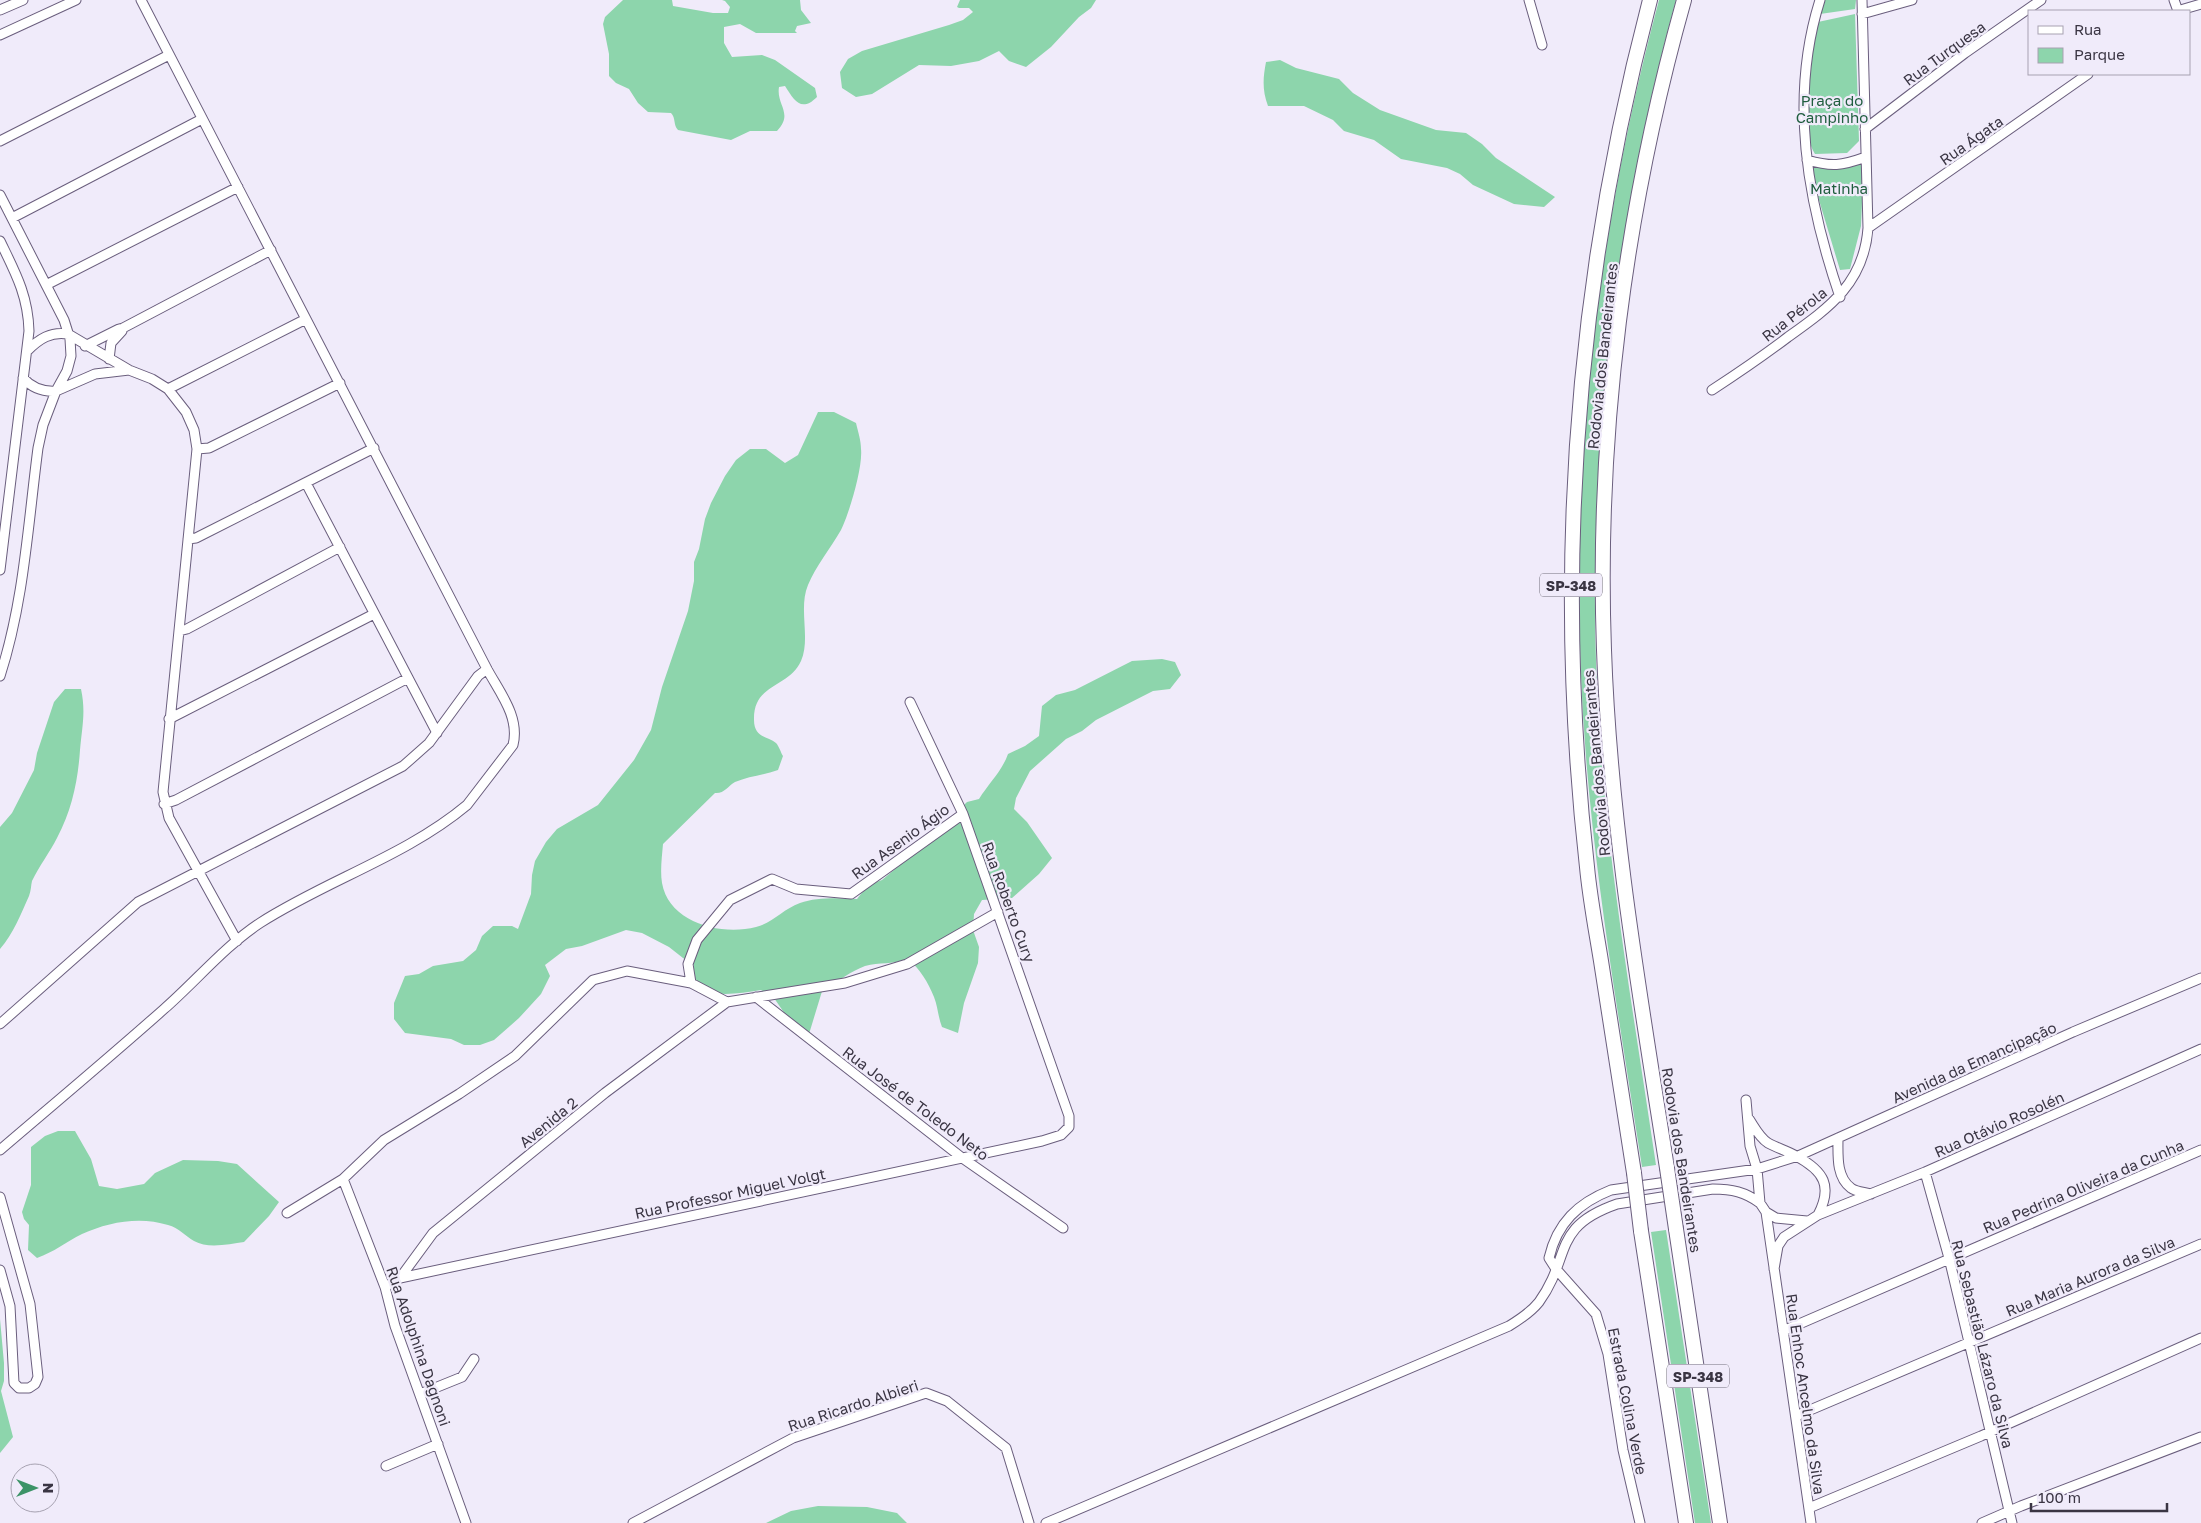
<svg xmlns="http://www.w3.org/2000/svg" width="2201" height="1523" font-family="'Golos Text',sans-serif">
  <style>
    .green { fill: #8dd5ac }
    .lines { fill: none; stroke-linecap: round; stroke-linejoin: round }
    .minor-casing { stroke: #6a5e7d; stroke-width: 11 }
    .highway-casing { stroke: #6a5e7d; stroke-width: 16 }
    .minor { stroke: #fff; stroke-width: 9 }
    .highway { stroke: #fff; stroke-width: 14 }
    .highway-bridge-casing { stroke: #6a5e7d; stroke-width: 16; stroke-linecap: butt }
    .highway-bridge { stroke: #fff; stroke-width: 14 }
    .labels { text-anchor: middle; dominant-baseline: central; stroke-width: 4.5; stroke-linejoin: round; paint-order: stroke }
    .shield { fill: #f0ebfa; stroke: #716c7a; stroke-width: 1 }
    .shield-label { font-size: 14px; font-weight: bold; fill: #3a3543 }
    .street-label { font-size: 15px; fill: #3a3543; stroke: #f0ebfa }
    .park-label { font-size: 15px; fill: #205e3f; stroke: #f0ebfa }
  </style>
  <rect width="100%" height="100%" fill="#f0ebfa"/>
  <path class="green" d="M623,0H672L673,6L713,13H728L730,7L725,1L722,0H800L801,10L811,23L797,26L795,31L797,33H756L740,24L724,27V43L732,57L762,55L775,60L815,88L817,97C801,113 794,100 785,86L779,87C776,105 794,113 777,131H750L731,140L678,130C673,125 676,118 671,113L648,112L638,103L629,89L616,83L609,76V54L603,24L605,17Z
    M960,0H1096L1091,8L1079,17L1051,47L1026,67L1009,61L999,51L979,61L951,66L919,65L872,94L856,97L842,88L840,72L848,59L862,51L949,25L963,20L973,12L969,8H959L957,7Z
    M1659,0H1676C1606,253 1580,517 1603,779C1615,908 1637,1037 1656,1165L1642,1167C1621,1031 1597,894 1586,757C1565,502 1593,246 1659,0Z
    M1824,0H1856L1855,9L1820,14Z
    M1855,14L1859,141L1847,153L1815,154C1796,123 1811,57 1818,22Z
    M1280,60L1296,68L1339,79L1353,93L1380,110L1436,130L1466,133L1482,144L1496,158L1555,197L1544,207L1514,204L1473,185L1460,174L1447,168L1401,159L1374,140L1344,131L1333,120L1304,106H1268C1262,90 1263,78 1266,62Z
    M1866,157L1863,179L1861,226L1850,269L1840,270L1807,160L1829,166Z
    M818,412H834L856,423C858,432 861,440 861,449C863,467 849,514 841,530C830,549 816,566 808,585C798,609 811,638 801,661C789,688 753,683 754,720C754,738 768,736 776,743C779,746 781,753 783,756L778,770C764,775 749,776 735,782C728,786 724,794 715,793L663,844C662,856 660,871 662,883C669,923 721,936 756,927C773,923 783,909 800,903C817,897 838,898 857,899L868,885L882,880L920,848L967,802L979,799C989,783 1002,771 1008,754L1025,746L1039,736L1042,706L1056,695L1075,690L1132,661L1162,659L1175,662L1181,675L1170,689L1153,691L1096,720L1082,731L1066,739L1030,771L1016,798L1014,809L1027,822L1052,858L1039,874L1012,898L982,900L974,914L973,930L979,947L978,963L964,1003L958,1033L942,1027C938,1017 938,1007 934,997C928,982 920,969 908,959C891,965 880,962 865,966C851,971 838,982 823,988L809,1034L785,1014L774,998L761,990C737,994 716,997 693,988L690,975L694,965L683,958L669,947L642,933L626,930L582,946L566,949L545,965L550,976L541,994L519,1018L494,1040L480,1045H464L451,1039L405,1033L394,1019V1003L405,976L419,974L433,966L463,961L476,950L482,936L493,926H512L518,929L531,894L532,875L535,861L546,842L557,829L598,805L634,760L651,730L662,687L688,611L694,581V562L699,549L705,519L711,503L725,476L736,460L750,449H766L785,463L798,455Z
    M65,689H81C86,712 82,727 80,750C78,780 72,810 57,838C50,852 39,866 32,881C31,885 31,891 29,896C21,914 13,934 0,949V827L12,813L34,770L37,753L54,702Z
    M58,1131H75L91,1159L99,1186L117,1189L144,1184L155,1173L183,1160L218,1161L237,1164L279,1202L269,1216L244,1242C229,1244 208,1249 194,1241C185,1236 179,1228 168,1225C140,1216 108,1222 82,1234C66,1242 54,1252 37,1258L28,1250L29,1225L24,1219L22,1212L31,1185V1147L45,1136Z
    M1666,1230L1711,1523H1695L1651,1232Z
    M0,1319L4,1363V1381L1,1391L13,1437L0,1453Z
    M818,1506L867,1507L897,1513L907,1523H766L791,1511Z"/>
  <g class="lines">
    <g class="minor-casing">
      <path id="minor" d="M1529,0L1542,45
        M1820,0C1789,98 1807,201 1840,297
        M2174,0L2178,11
        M0,10L23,0
        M2177,11L2201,4
        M1862,14L1912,0
        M0,35L76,0
        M1865,129L1965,53L2041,0
        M0,141L169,55
        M1807,160C1832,167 1841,166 1866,157
        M0,195L64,320L70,339L71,356L67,371L56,391L43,425L38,448C28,524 24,602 0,676
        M12,218L202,119
        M1868,228L2088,74
        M0,241C15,272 28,295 29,331L0,570
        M46,285L238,187
        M85,346L119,329L123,328L271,250
        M27,351C39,339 51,331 68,334L129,370L152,379L168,389L186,412L194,430L197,449L163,792L169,818L237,941
        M109,359L111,343L122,331
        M23,378C32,388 42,392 56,391L95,374L129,370
        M168,389L306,319
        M1712,390C1738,373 1763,356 1788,337C1830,307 1864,283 1868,228L1862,0
        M197,449L209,448L340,383
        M306,483L437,733
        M188,539L196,538L374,448
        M179,631L187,629L340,547
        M169,719L374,614
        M164,804L176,800L408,678
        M756,997L961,1157L1063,1228
        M727,1002L691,983L688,964L697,940L730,900L772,879L796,889L851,894L963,814
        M0,1024L138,902L403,766L429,743L478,676L487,669
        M1746,1100L1750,1146L1757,1169L1760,1203L1766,1212L1776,1218L1807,1221
        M1749,1119C1755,1128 1759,1137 1768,1143C1777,1148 1788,1151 1796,1156C1824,1171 1833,1186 1818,1215
        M1838,1138C1838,1155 1836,1177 1851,1188C1856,1192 1865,1192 1871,1194
        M0,1150C55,1103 110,1057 164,1009C196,981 225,946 260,923C327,880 406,856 467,805L513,745C520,717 500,693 487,669L141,0
        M1925,1172L1949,1258L2012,1523
        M343,1179L385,1287L395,1326L466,1523
        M0,1197L30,1304L38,1377L35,1384L29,1388H19L14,1383L10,1306L0,1270
        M1766,1212L1811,1523
        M287,1213L343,1179L384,1140L459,1094L515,1056L593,980L627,971L691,983
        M1774,1269L1778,1246L1784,1237L1818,1215L1925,1172L2201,1049
        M400,1278L433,1233L605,1093L727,1002L845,983L907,964L998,912
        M385,1287L400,1278L1042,1141L1061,1135L1069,1127V1116L963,814L910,702
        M1783,1331L2201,1150
        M420,1394L462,1377L474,1359
        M1796,1416L2201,1244
        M386,1466L438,1444
        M1809,1508L1981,1436L2201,1338
        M633,1523L793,1438L926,1393L947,1401L1006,1448L1029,1523
        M1046,1523L1509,1326C1519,1320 1531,1312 1539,1302C1572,1256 1551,1227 1617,1204L1713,1189C1732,1189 1745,1192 1760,1203
        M1640,1523L1623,1450L1608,1354L1596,1314L1556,1269L1549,1258C1557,1223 1578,1203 1611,1190L1757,1169L1798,1156L2073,1032L2201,978
        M1982,1523L2021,1506L2201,1437"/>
    </g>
    <g class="highway-casing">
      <path id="highway" d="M1667,1168C1640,996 1610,825 1604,650C1596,432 1625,210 1684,0
        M1634,1173C1623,1103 1612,1032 1601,961C1596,930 1590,899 1587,867C1554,574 1575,285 1650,0
        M1676,1229L1720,1523
        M1641,1231L1686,1523"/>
    </g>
    <use href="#minor" class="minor"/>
    <use href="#highway" class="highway"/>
    <g class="highway-bridge-casing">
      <path id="highway-bridge" d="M1667,1168L1676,1229
        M1634,1173L1641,1231"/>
    </g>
    <use href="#highway-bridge" class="highway-bridge"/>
  </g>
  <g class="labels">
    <g class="shield">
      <rect x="1540" y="573.5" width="62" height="23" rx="4"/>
      <rect x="1667" y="1364.5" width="62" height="23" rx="4"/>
    </g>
    <g class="shield-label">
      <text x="1571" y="585">SP-348</text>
      <text x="1698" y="1376">SP-348</text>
    </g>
    <g class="street-label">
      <text transform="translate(1944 53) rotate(-36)">Rua Turquesa</text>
      <text transform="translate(1971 140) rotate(-35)">Rua Ágata</text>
      <text transform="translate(1794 314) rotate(-38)">Rua Pérola</text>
      <text transform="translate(1602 356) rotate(-84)">Rodovia dos Bandeirantes</text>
      <text transform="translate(1596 763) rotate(-95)">Rodovia dos Bandeirantes</text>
      <text transform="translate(900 841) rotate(-36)">Rua Asenio Ágio</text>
      <text transform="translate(1009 902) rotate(70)">Rua Roberto Cury</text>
      <text transform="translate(1974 1062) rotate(-24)">Avenida da Emancipação</text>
      <text transform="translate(916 1103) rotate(37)">Rua José de Toledo Neto</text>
      <text transform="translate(548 1122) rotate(-39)">Avenida 2</text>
      <text transform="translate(1999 1124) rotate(-24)">Rua Otávio Rosolén</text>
      <text transform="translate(1682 1160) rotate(81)">Rodovia dos Bandeirantes</text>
      <text transform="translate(2083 1186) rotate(-23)">Rua Pedrina Oliveira da Cunha</text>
      <text transform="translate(730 1193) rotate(-12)">Rua Professor Miguel Volgt</text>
      <text transform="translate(2090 1276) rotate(-23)">Rua Maria Aurora da Silva</text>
      <text transform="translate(1983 1344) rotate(76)">Rua Sebastião Lázaro da Silva</text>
      <text transform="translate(419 1346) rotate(71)">Rua Adolphina Dagnoni</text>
      <text transform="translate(1806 1394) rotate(82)">Rua Enhoc Ancelmo da Silva</text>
      <text transform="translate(1628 1401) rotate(79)">Estrada Colina Verde</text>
      <text transform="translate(853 1405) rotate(-18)">Rua Ricardo Albieri</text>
    </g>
    <g class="park-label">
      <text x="1832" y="100">Praça do<tspan x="1832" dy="17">Campinho</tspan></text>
      <text x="1839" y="188">Matinha</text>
    </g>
  </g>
  <rect x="2028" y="10" width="162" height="65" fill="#f0ebfa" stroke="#a7a2b1"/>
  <rect x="2038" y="26" width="25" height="8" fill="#ffffff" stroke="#a7a2b1"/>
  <text x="2074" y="35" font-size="15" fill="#3a3543">Rua</text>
  <rect x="2038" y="48" width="25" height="15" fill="#8dd5ac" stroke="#a7a2b1"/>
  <text x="2074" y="60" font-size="15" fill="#3a3543">Parque</text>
  <g transform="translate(35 1488) rotate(90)"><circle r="24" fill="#f0ebfa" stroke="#a7a2b1"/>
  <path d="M0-4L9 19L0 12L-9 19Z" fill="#3c9367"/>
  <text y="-8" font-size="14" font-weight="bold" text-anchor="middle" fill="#3a3543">N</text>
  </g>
  <path d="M2031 1503v8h136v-8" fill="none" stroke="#3a3543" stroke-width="2.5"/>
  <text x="2038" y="1503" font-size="15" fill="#3a3543" stroke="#f0ebfa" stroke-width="4" paint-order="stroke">100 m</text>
</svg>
